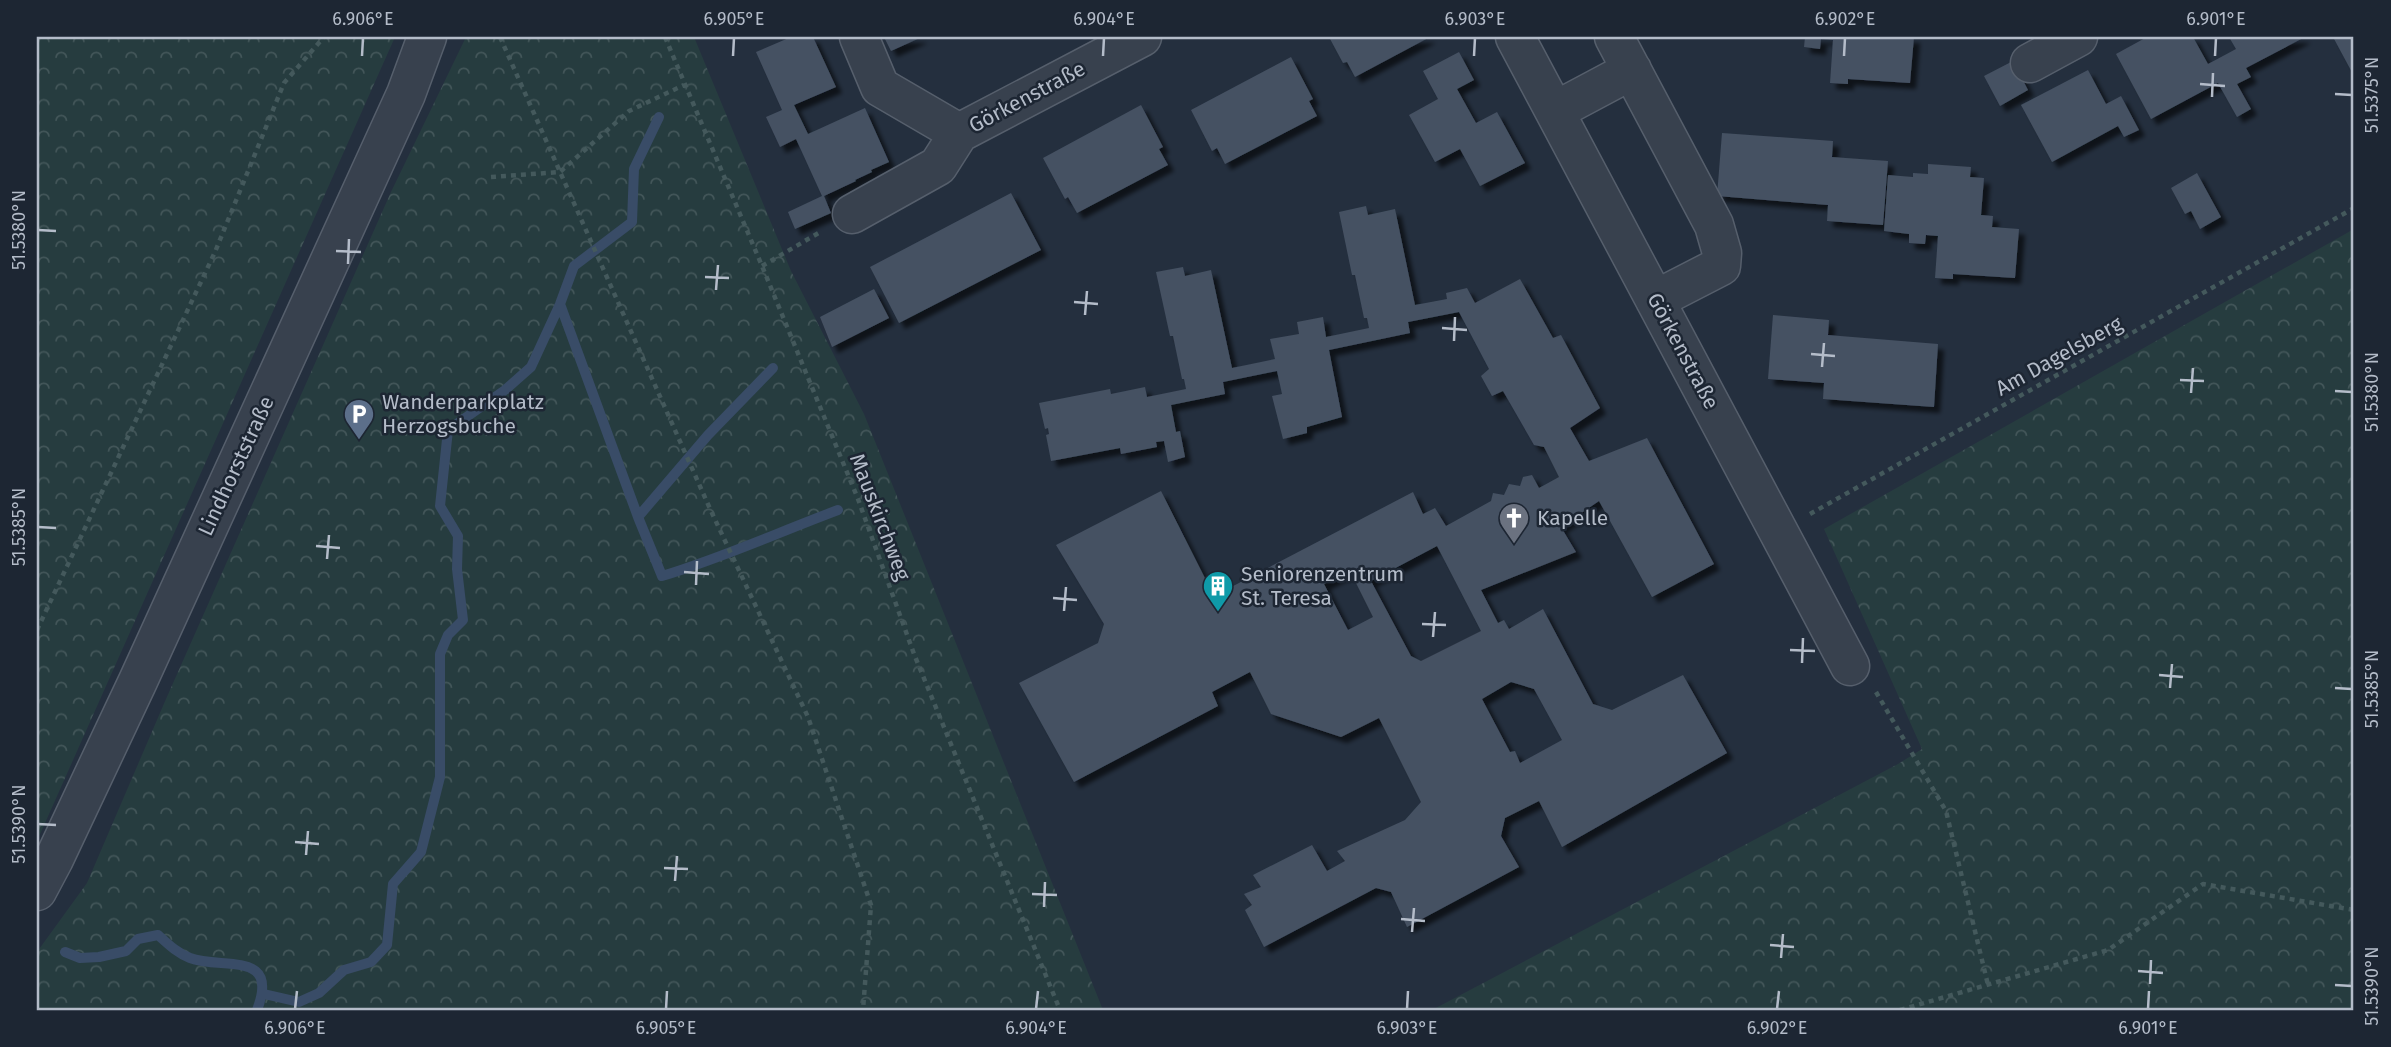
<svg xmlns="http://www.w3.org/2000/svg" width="2391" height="1047" font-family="'Fira Sans',sans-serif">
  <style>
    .forest { fill: url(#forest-crowns) }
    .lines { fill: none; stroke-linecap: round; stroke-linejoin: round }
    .stream { stroke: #394c67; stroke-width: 10 }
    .building { fill: #455162; fill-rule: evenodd; filter: url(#shadow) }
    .minor-casing { stroke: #565f6c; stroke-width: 41 }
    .path { stroke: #44595c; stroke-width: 4.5; stroke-dasharray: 5 5; stroke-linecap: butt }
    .minor { stroke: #38414e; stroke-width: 38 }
    .ticks { fill: none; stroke: #b4bcc9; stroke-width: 2.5 }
    .labels { text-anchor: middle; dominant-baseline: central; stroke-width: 5; stroke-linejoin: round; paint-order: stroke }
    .street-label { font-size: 21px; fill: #b4bcc9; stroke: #1d2633 }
    .poi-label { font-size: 21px; fill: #b4bcc9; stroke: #1d2633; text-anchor: start }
    .neatline { fill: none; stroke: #b4bcc9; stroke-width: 2.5 }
    .ticks-label { font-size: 18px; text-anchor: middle; fill: #b4bcc9 }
  </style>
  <defs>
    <pattern id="forest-crowns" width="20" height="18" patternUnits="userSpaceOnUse" patternTransform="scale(1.75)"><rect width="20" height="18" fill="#263c3f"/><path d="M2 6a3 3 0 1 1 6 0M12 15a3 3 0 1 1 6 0" fill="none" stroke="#435659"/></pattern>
    <filter id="shadow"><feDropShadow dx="6" dy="6" stdDeviation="2" flood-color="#0009"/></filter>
  </defs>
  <rect width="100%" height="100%" fill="#242f3e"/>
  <path class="forest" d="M37,37H395L37,841Z
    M466,37H694L791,271L864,414L1103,1010H37V952L87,883L166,699L391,192Z
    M2354,229V1010H1432L1898,764L1922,749L1824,529Z"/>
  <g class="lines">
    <path class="stream" d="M560,304L638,517L662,576C722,558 779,532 838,510
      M638,517L708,435L773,368
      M65,952L80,958L99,957L126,951L138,939L158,935C168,944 177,953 190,958C223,970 280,950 257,1010
      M264,994L299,1002L319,993L344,970L371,962L387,945L393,884L421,852L440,777V654L448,635L463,620L457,569L458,536L440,506L448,430L505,390L531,367L560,304L574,266L632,222L634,169L659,117"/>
  </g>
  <path class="building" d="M791,37H813L836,87L794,105L808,134L865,108L889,162L871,170L872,172L855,180L856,181L824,196L831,213L795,229L788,212L822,196L796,139L780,147L766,117L782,110L756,52Z
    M884,37H922L891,51Z
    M1329,37H1430L1355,77L1347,62L1343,63Z
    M1805,37H1914L1910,83L1848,79V84L1830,83L1833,40L1821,39L1820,49L1804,47Z
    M2147,37H2193L2208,64L2236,49L2229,37H2305L2246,68L2251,77L2237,84L2251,109L2237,117L2218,83L2151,119L2116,54Z
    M2333,37H2354V76Z
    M1459,52L1474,80L1457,89L1476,123L1497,112L1525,163L1480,186L1460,149L1435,162L1409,115L1438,99L1423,71Z
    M1291,57L1313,99L1309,101L1317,116L1225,164L1217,148L1212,151L1191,110Z
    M2013,61L2028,90L2000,106L1984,76Z
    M2088,70L2106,104L2121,96L2139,130L2124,137L2118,126L2052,162L2021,105Z
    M1141,105L1163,147L1159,149L1168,165L1077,213L1068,197L1065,199L1043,158Z
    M1722,133L1833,141L1832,157L1888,161L1883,225L1827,221L1828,205L1717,196Z
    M1928,164L1971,167L1970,177L1984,178L1981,215L1993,216L1992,227L2019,229L2015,278L1953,274V279L1935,278L1938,236L1926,235L1925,244L1909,243V234L1884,231L1888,175L1913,177V173L1928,174Z
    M2197,173L2221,217L2200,229L2191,211L2185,214L2171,188Z
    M1011,193L1041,250L899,323L870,267Z
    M1366,206L1368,215L1395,209L1415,305L1447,299L1446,293L1467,288L1475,303L1520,279L1553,338L1561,335L1600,408L1570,428L1589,461L1647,438L1714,564L1652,597L1599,501L1561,527L1576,552L1481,590L1498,623L1504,620L1509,629L1543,609L1593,704L1612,710L1683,675L1727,753L1562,847L1539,801L1505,818L1501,836L1519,867L1407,927L1391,892L1376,888L1264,947L1245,910L1252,905L1244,894L1261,887L1253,875L1312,845L1327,871L1345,861L1337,851L1405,820L1421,802L1379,718L1341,737L1271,714L1250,672L1212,692L1218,706L1074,782L1019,683L1098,643L1104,624L1056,545L1161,491L1214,596L1413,492L1423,514L1435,508L1446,526L1491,501L1493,493L1504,495L1509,484L1520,486L1523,477L1532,475L1539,488L1559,477L1544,447L1534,445L1503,391L1492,396L1481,376L1489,369L1459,312L1408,322L1410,333L1329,350L1342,417L1307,427V433L1283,439L1272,396L1282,394L1277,371L1223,382L1225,394L1171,405L1176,432L1180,431L1185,457L1168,462L1164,441L1156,442L1157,447L1121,454L1120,448L1051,461L1046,435L1049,434L1048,428L1045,429L1039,403L1110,389L1111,394L1145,387L1147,397L1186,389L1184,379H1182L1173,336H1170L1156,272L1183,267L1185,276L1211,270L1232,368L1275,359L1270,339L1299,334L1297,322L1323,317L1326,337L1369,328L1367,318H1364L1355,275H1352L1339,212ZM1437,546L1481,631L1421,661L1411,656L1371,581ZM1350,571L1373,617L1348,630L1324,584ZM1511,682L1534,689L1562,740L1520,763L1515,751L1510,752L1482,699Z
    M874,289L889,318L832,347L820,317Z
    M1773,315L1829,320L1828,335L1938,344L1934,407L1823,399L1824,383L1768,379Z"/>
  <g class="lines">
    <g class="minor-casing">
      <path id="minor" d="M859,37L880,87L959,133
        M1515,37L1850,666
        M1614,37L1714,225L1722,253L1721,266L1655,300
        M2030,63L2078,37
        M1555,111L1632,70
        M852,214L938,166L959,133L1142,37
        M37,891L54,859L138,681L406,94L427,37"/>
    </g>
    <path class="path" d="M500,37L711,511L808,717L871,905L863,1010
      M665,37L762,266L858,499L914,654L1060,1010
      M491,177L560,172L629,111L684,85
      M762,266L822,231
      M1810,514L2354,208
      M37,630L215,252L284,83L324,37
      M1876,692L1946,811L1988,985
      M1900,1010L2108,950L2203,884L2354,910"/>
    <use href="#minor" class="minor"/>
  </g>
  <path class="ticks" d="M362,56L363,38M733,56L734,38M1103,56L1104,38M1474,56L1475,38M1844,56L1845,38M2215,56L2216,38M2200,84L2225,86M2335,94L2352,95M2212,97L2213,73M38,230L56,231M336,251L361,252M348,264L349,239M705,277L729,278M716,290L718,265M1074,302L1098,304M1085,315L1087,291M1442,328L1467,330M1454,341L1455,317M1811,354L1835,356M1822,367L1824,343M2180,380L2204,381M2335,391L2352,392M2191,393L2193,368M38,527L56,528M316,546L340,548M327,559L329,535M684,572L709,574M696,585L697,561M1053,598L1077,600M1064,611L1066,587M1422,624L1446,625M1433,637L1435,612M1790,650L1815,651M1802,663L1803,638M2159,675L2183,677M2170,688L2172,664M2335,688L2352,689M38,824L56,825M295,842L319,844M306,855L308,831M664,868L688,869M675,881L677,856M1032,894L1057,895M1044,907L1045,882M1401,919L1425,921M1412,932L1414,908M1770,945L1794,947M1781,958L1783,934M2138,971L2163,973M2150,984L2151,960M2335,985L2352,986M295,1009L297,991M666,1009L667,991M1036,1009L1038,991M1407,1009L1408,991M1777,1009L1779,991M2148,1009L2149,991"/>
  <defs>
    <g id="parking-pin" transform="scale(1.575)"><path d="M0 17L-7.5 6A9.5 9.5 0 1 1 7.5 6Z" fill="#5c6f8a" stroke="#1d2633"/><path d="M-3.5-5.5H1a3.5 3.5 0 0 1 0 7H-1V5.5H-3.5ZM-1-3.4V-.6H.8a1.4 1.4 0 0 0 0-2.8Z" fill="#fff"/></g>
    <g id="church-pin" transform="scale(1.575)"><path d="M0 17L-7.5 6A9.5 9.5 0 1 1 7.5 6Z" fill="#6b7280" stroke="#1d2633"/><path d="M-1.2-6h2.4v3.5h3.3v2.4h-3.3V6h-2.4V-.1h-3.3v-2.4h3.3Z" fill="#fff"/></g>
    <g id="building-pin" transform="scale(1.575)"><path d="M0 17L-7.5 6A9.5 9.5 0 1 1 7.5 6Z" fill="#0f9aa8" stroke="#1d2633"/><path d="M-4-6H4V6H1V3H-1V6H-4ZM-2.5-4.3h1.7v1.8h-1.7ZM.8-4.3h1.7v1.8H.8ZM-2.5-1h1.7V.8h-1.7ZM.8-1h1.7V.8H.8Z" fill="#fff"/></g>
  </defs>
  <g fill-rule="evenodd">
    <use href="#parking-pin" x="359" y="414"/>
    <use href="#church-pin" x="1514" y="518"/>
    <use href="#building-pin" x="1218" y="586"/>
  </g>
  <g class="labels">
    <g class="street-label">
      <text transform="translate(1027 97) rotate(-28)">Görkenstraße</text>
      <text transform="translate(1683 351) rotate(62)">Görkenstraße</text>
      <text transform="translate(2059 356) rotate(-29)">Am Dagelsberg</text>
      <text transform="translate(236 466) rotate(-65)">Lindhorststraße</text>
      <text transform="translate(880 517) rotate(69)">Mauskirchweg</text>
    </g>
    <g class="poi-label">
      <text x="382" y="402">Wanderparkplatz<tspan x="382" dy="24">Herzogsbuche</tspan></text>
      <text x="1537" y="518">Kapelle</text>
      <text x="1241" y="574">Seniorenzentrum<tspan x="1241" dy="24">St. Teresa</tspan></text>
    </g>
  </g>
  <rect width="2391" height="1047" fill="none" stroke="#1d2633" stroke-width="77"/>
  <rect x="38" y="38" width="2314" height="971" class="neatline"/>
  <g class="ticks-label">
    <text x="363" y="25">6.906°E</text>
    <text x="734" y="25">6.905°E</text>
    <text x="1104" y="25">6.904°E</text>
    <text x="1475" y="25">6.903°E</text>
    <text x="1845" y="25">6.902°E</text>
    <text x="2216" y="25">6.901°E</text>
    <text transform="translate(2372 95) rotate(-90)" y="6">51.5375°N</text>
    <text transform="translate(19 230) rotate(-90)" y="6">51.5380°N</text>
    <text transform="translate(2372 392) rotate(-90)" y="6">51.5380°N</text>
    <text transform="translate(19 527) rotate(-90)" y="6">51.5385°N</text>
    <text transform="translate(2372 689) rotate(-90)" y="6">51.5385°N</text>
    <text transform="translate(19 824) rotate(-90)" y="6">51.5390°N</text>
    <text transform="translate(2372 986) rotate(-90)" y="6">51.5390°N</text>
    <text x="295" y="1034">6.906°E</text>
    <text x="666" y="1034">6.905°E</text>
    <text x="1036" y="1034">6.904°E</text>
    <text x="1407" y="1034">6.903°E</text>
    <text x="1777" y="1034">6.902°E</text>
    <text x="2148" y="1034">6.901°E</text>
  </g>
</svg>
